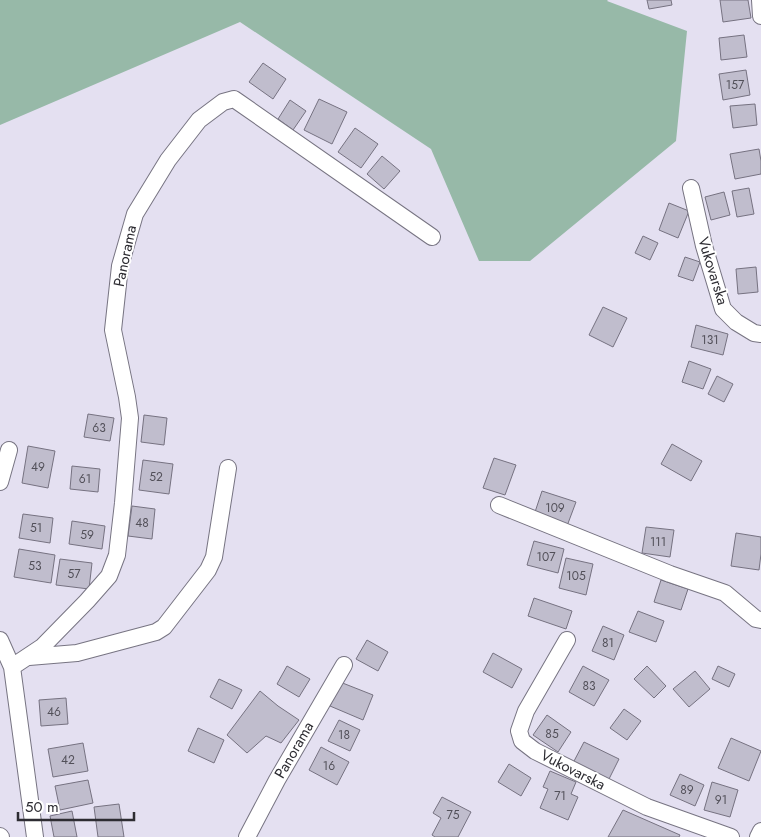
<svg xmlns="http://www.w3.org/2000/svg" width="761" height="837" font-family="Jost,sans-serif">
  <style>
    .green { fill: #97b9a8 }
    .building { fill: #c0bdcd; stroke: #767281 }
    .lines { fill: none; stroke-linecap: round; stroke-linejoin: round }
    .street-casing { stroke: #777482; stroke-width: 18 }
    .street { stroke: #fff; stroke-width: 16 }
    .labels { text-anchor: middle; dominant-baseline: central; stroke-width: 4; stroke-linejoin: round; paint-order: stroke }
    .number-label { font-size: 12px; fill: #525059 }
    .street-label { font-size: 15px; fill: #2d2c32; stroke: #fff }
  </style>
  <rect width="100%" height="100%" fill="#e4e0f1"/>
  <path class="green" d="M0,0H608L607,1L687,31L676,141L530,261H479L431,149L240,22L0,125Z"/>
  <path class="building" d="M647,0H671L672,5L649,9Z
    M720,0H748L751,18L723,22Z
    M744,35L747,57L721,60L719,38Z
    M263,63L286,79L273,99L249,82Z
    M746,70L750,95L723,100L719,74Z
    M319,99L347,112L332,144L304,130Z
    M290,100L306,111L293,130L278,119Z
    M755,104L757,125L733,128L730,106Z
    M355,128L378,144L361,168L338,152Z
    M759,149L761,161V174L735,179L730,154Z
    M382,156L400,171L384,189L367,174Z
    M749,188L754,214L737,217L732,191Z
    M724,192L730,215L711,220L705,197Z
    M669,203L689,211L678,238L659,230Z
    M643,236L658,243L650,260L635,253Z
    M685,257L700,262L693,281L678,276Z
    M756,267L758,292L738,294L736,269Z
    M603,307L627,318L613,347L589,335Z
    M696,325L728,334L723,355L691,347Z
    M689,361L711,369L703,389L682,382Z
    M717,376L733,384L724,402L708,394Z
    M88,414L114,418L110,441L84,437Z
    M144,415L167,418L164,445L141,442Z
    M672,444L702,461L691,481L661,464Z
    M28,446L55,451L48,488L22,483Z
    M494,458L516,465L505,495L483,488Z
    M143,460L173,464L169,494L139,490Z
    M72,466L100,469L98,492L70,489Z
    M542,491L576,502L567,526L534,515Z
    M132,506L155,509L152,539L128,536Z
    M23,514L53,518L50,543L19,538Z
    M72,521L105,526L102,549L69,544Z
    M646,527L674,530L670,557L642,553Z
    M736,533L761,537V554L759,570L731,566Z
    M534,541L564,549L558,573L527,565Z
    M19,549L55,555L51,583L14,577Z
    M566,558L593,564L586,595L559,588Z
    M60,559L92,563L89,589L56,585Z
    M661,580L688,589L681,610L654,602Z
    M534,598L572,611L566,629L528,616Z
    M638,611L664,621L656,642L629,632Z
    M603,626L624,635L614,660L592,651Z
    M367,640L388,652L378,671L356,659Z
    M493,653L522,669L512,688L483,672Z
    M287,666L310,679L299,697L277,684Z
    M583,666L609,680L594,706L569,692Z
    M647,666L666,686L654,698L634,679Z
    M718,666L735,674L729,687L712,679Z
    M695,671L710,689L689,707L673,689Z
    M219,679L242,690L232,709L210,697Z
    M340,682L373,695L363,720L330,706Z
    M260,691L278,706L299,720L281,743L266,736L247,753L227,735Z
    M66,698L68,724L41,726L39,700Z
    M624,709L641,721L627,740L610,728Z
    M547,715L571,732L558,752L533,735Z
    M339,720L360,730L350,751L328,741Z
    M198,728L224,740L214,763L188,751Z
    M731,738L761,751L749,781L718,768Z
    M584,742L619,759L608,781L573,763Z
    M83,743L88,771L53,777L48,749Z
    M321,747L349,762L337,785L309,770Z
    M509,764L531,778L521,796L498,782Z
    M550,771L576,782L571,794L578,797L568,820L540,808L548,789L543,787Z
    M680,774L704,785L695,806L670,795Z
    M88,780L93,803L60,810L55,786Z
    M712,782L738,790L730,817L704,810Z
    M442,797L471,812L458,837H435L432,835L441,818L433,813Z
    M119,804L124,837H98L94,807Z
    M623,810L680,835L679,837H608Z
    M72,811L77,837H54L50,816Z"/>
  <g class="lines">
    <g class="street-casing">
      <path id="street" d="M760,0L761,16
        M691,188L704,246L723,309L736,322L754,333L761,334
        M0,482L9,450
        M499,505L670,574L725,593L756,619L761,620
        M0,640L12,667L35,837
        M567,640L526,711L519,731L522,741L535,751L647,807L731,837
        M29,657L77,653L156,632L164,627L208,570L214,557L228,468
        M12,667L42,647L87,601L109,576L117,555L123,503L130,418L127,397L113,330L120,266L135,214L168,160L199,120L223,102L234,99L432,237
        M0,836L1,837
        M247,837L277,780L344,665
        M758,837L761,831"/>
    </g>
    <use href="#street" class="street"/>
  </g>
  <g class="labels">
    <g class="number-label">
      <text x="735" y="85">157</text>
      <text x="710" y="340">131</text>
      <text x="99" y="428">63</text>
      <text x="38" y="467">49</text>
      <text x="156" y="477">52</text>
      <text x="85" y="479">61</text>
      <text x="555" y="508">109</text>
      <text x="142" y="523">48</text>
      <text x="36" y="528">51</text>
      <text x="87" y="535">59</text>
      <text x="658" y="542">111</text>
      <text x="546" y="557">107</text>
      <text x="35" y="566">53</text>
      <text x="74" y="574">57</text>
      <text x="576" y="576">105</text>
      <text x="608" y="643">81</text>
      <text x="589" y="686">83</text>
      <text x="54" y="712">46</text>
      <text x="552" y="734">85</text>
      <text x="344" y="735">18</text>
      <text x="68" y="760">42</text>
      <text x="329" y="766">16</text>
      <text x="687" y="790">89</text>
      <text x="560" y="796">71</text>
      <text x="721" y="800">91</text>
      <text x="453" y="815">75</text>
    </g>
    <g class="street-label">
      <text transform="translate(125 256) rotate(-78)">Panorama</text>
      <text transform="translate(713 271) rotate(73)">Vukovarska</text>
      <text transform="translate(294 750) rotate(-60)">Panorama</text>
      <text transform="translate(573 770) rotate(27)">Vukovarska</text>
    </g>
  </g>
  <path d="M18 812v8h116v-8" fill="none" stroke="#2d2c32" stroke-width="2.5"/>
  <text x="25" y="812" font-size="15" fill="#2d2c32" stroke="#ffffff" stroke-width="4" paint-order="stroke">50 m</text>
</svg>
